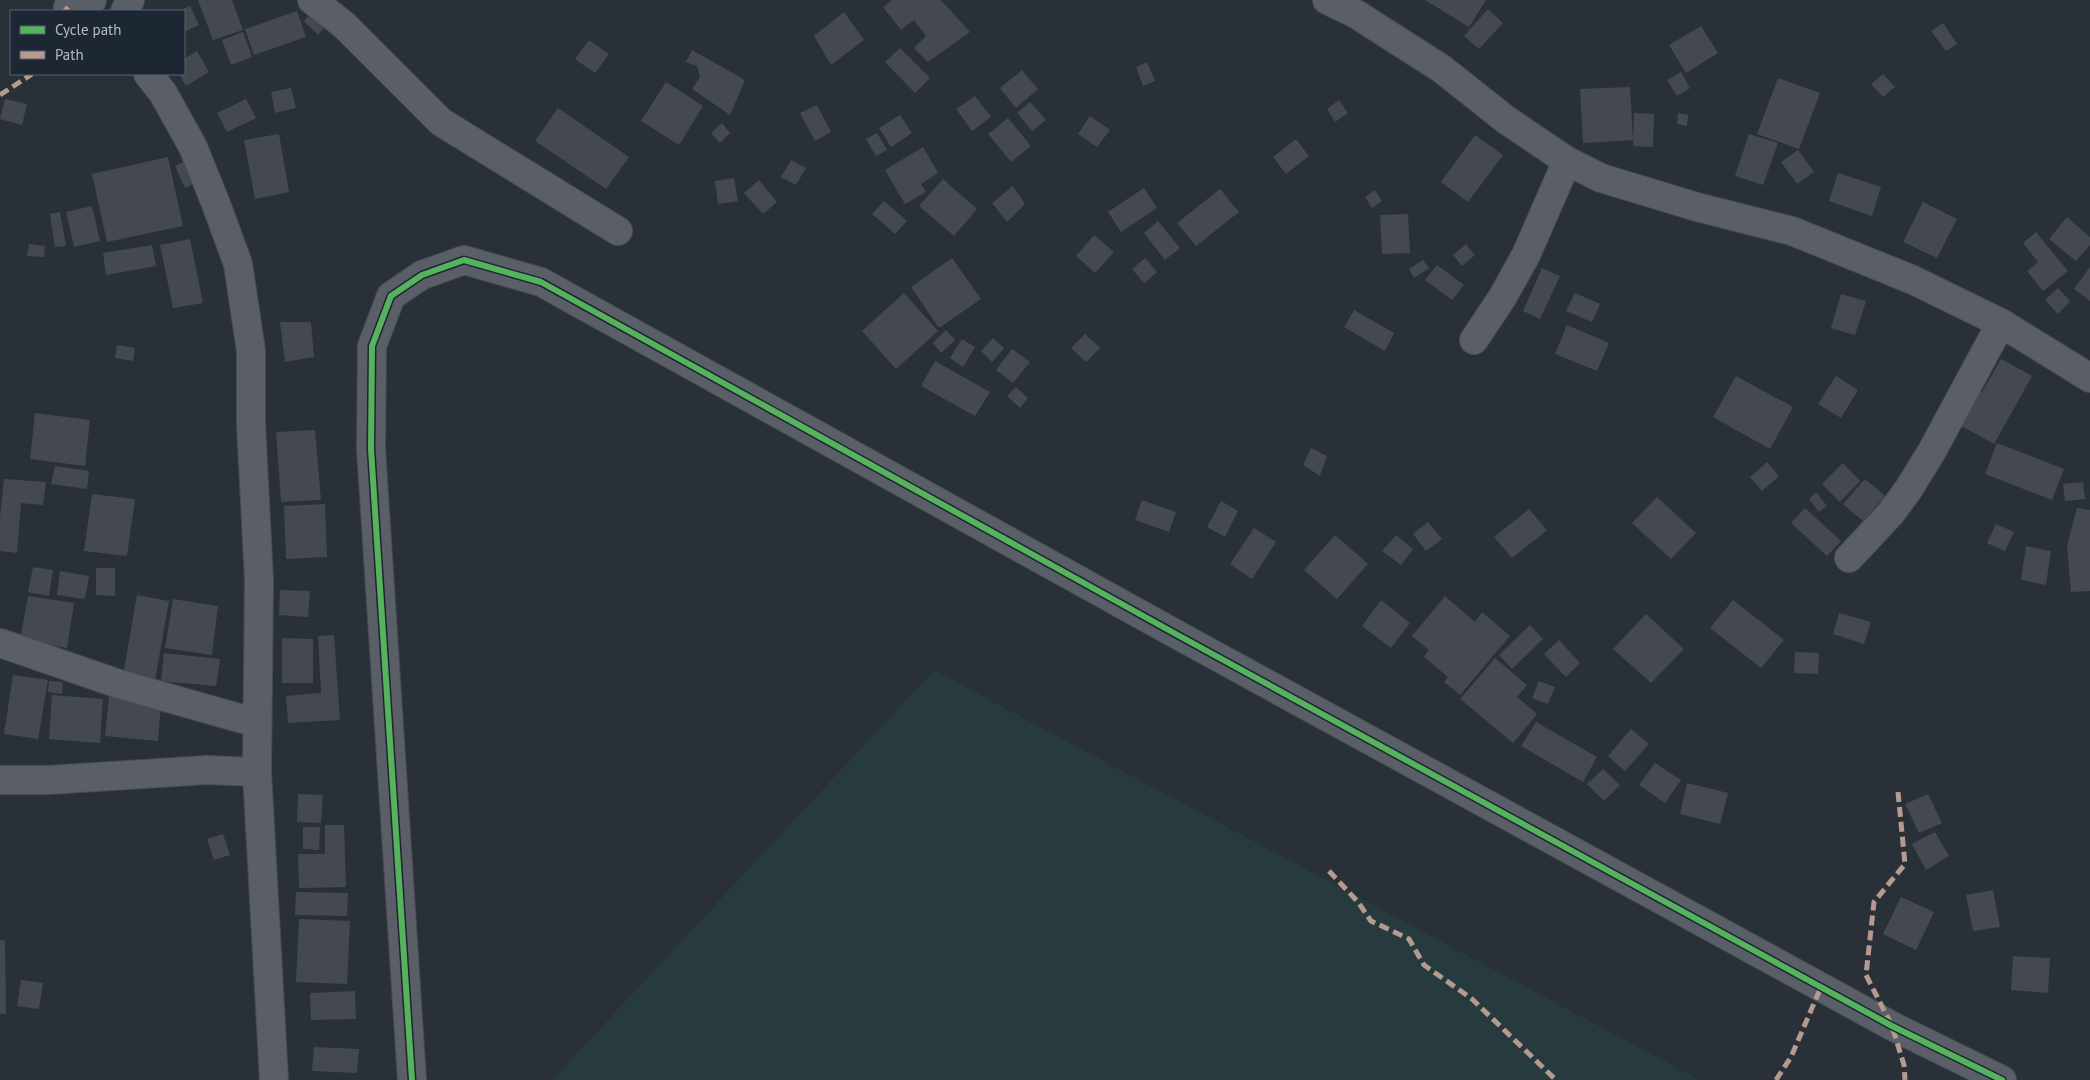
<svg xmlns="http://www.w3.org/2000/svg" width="2090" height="1080" font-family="'PT Sans',sans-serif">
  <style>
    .green { fill: #273a3e }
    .building { fill: #444950 }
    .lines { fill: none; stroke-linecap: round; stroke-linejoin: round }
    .street-casing { stroke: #484c53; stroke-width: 30 }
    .street { stroke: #5a5e66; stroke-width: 28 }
    .quiet { stroke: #b69a8f; stroke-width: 5; stroke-dasharray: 10 5; stroke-linecap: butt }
    .cycleway-casing { stroke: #1d2633; stroke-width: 9 }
    .cycleway { stroke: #56b35d; stroke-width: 6 }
  </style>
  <rect width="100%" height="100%" fill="#2a3038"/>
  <path class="green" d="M934,670L1700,1080H552Z"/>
  <path class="building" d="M198,0H232L243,30L213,40Z
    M892,0H941L970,32L928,62L914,48L926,36L914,20L901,30L883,7Z
    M1425,0H1486L1469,27Z
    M190,6L199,25L184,32V11H179Z
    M316,8L330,21L318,35L304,21Z
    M1488,9L1503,23L1479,49L1464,36Z
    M297,11L306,37L254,55L245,29Z
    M844,12L864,40L831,65L814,36Z
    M1943,23L1957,44L1946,51L1931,31Z
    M1701,26L1718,53L1686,73L1669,45Z
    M243,32L252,57L231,65L222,40Z
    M589,40L609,54L595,73L575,59Z
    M900,48L930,78L915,93L885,62Z
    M692,50L745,80L730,115L692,89L700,77L697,66L686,62Z
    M197,51L209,72L186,86L179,74H184V59Z
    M1147,62L1155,81L1143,86L1136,67Z
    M1022,70L1038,89L1016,108L1000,88Z
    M1681,72L1690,88L1677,96L1667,80Z
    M1883,74L1895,87L1883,97L1871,84Z
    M1778,78L1820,93L1799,149L1757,134Z
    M666,82L703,106L679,145L641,121Z
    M1630,87L1633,140L1583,143L1580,89Z
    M291,88L296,108L275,113L271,92Z
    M975,96L991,117L972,131L956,109Z
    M5,99L27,104L22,125L0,119Z
    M246,99L256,118L227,132L217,113Z
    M1339,100L1348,113L1335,122L1327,109Z
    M1030,102L1046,120L1032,131L1017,113Z
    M817,105L831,132L815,141L800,113Z
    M558,108L629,157L606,189L535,141Z
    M1634,113L1654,114L1653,147L1633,146Z
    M1678,113L1688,115L1687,126L1677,124Z
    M900,115L912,133L891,147L879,128Z
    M1090,116L1110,130L1097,147L1078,134Z
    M1008,118L1031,146L1011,162L988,134Z
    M722,123L730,133L720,143L711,133Z
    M877,133L887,150L876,156L866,139Z
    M279,134L289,192L255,199L244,140Z
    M1749,134L1778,143L1763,185L1735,176Z
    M1475,135L1503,155L1468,202L1441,182Z
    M1296,139L1309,156L1286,174L1273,157Z
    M923,147L938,173L921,184L926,192L905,204L885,170Z
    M1798,150L1814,172L1797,184L1781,162Z
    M168,157L183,226L107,242L92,174Z
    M791,160L806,168L796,185L781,177Z
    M185,161L195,183L185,188L175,166Z
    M1838,173L1881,187L1872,216L1829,201Z
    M734,178L738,201L718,204L715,181Z
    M943,179L977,209L954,236L919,206Z
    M759,180L777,202L763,214L744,193Z
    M1013,186L1025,204L1007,222L992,203Z
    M1144,188L1157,208L1121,232L1108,212Z
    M1220,189L1239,212L1196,246L1177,223Z
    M1375,190L1382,201L1372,208L1365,197Z
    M884,201L907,221L895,234L872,214Z
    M1923,202L1957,219L1937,258L1903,242Z
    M92,206L100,241L74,247L66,212Z
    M60,212L66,246L55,247L50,214Z
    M1408,214L1410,253L1382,254L1380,215Z
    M2067,217L2090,237V245L2076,261L2049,239Z
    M1158,221L1180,248L1165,260L1144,233Z
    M2036,232L2068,271L2043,291L2027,271L2038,262L2023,243Z
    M1094,235L1114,252L1095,273L1076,256Z
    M190,239L203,303L173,308L160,245Z
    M29,244L45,246L44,257L27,256Z
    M1466,244L1475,255L1462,266L1453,255Z
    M152,245L156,266L106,275L103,253Z
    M952,258L981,299L939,328L911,287Z
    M1145,258L1157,272L1144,283L1132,269Z
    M1423,260L1429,268L1414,278L1409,269Z
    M1437,265L1464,285L1452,300L1425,280Z
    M2090,267V301L2074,289Z
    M1542,268L1560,276L1540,319L1523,311Z
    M2058,288L2070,301L2058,314L2045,300Z
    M904,293L938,331L896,369L862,331Z
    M1575,293L1600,304L1592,322L1566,311Z
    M1841,294L1866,301L1855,335L1831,328Z
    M1354,310L1394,333L1385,351L1344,327Z
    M280,322H311L314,357L285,362Z
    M1567,325L1609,343L1597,371L1555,354Z
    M946,330L955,340L941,353L933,343Z
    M1085,334L1100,348L1086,362L1071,348Z
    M993,338L1004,348L992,362L981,351Z
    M962,339L975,347L963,367L950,358Z
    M117,345L135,348L133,361L115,358Z
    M1012,349L1030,362L1013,383L996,370Z
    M2001,359L2032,376L1994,444L1956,423L1975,389L1982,392Z
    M935,361L990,392L975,416L921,386Z
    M1736,376L1793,407L1770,449L1713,417Z
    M1836,376L1858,390L1841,418L1818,404Z
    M1016,387L1028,398L1020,408L1007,396Z
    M35,413L90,420L85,466L30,459Z
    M315,430L321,500L281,502L276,432Z
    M1997,443L2064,469L2052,500L1985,474Z
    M1311,448L1327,456L1320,476L1303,465Z
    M1767,462L1779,476L1762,491L1750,477Z
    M1843,463L1860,481L1840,502L1822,484Z
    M55,466L89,471L87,489L51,484Z
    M4,479L46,482L43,505L21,503L17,553L0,551V517Z
    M1865,479L1885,496L1863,521L1843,504Z
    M2083,482L2085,499L2065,501L2063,484Z
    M1816,492L1827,506L1819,512L1809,499Z
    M92,494L135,499L127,556L84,551Z
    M1657,497L1696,533L1671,559L1632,523Z
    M1142,500L1176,512L1169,532L1135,520Z
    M1221,501L1238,511L1225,537L1207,527Z
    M325,504L327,557L286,559L284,506Z
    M1805,508L1841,541L1827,556L1791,523Z
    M2077,508L2090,510V591L2071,592L2067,546Z
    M1529,509L1547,530L1512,558L1494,537Z
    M1428,522L1442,539L1426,551L1413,534Z
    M1996,524L2014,532L2005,551L1987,543Z
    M1254,528L1276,542L1252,579L1230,564Z
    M1335,535L1368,564L1337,599L1304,570Z
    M1396,535L1413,549L1401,565L1382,551Z
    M2026,546L2051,551L2046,585L2021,580Z
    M33,567L53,570L49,596L28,592Z
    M96,568H115V596L96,595Z
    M60,571L89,576L85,599L57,595Z
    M280,590L310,591L308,617L279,615Z
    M137,595L169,601L154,686L122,681Z
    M28,596L74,603L67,648L20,640Z
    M1445,596L1475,622L1482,612L1510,636L1460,695L1444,682L1448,677L1424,657L1429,650L1412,636Z
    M173,599L218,606L212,655L165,648Z
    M1381,600L1410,623L1391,648L1362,626Z
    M1733,600L1784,640L1761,668L1710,628Z
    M1839,613L1871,622L1864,644L1833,634Z
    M1646,614L1684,649L1651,683L1613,649Z
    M1530,625L1543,639L1512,669L1499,655Z
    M334,635L340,720L288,723L286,696L321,693L318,636Z
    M282,638L313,639V683H282Z
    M1559,640L1580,663L1566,677L1544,654Z
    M1795,652L1819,653L1818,674L1794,673Z
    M164,653L220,659L216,686L161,681Z
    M1495,658L1527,685L1517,697L1537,714L1513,743L1460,699Z
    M13,675L48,680L38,739L4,734Z
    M49,681L63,682L62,694L48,692Z
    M1539,681L1555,687L1548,704L1532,698Z
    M52,695L103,699L100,743L49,739Z
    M109,697L161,702L158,741L105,736Z
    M1536,722L1597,757L1583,782L1521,746Z
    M1631,729L1649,744L1625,771L1608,756Z
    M1655,763L1681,780L1665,803L1639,785Z
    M1603,769L1620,785L1604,801L1587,784Z
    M1687,783L1728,793L1720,824L1680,814Z
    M298,794L323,795L321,823L297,822Z
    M1928,794L1942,823L1919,833L1905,804Z
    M325,825H344L346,887L299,888L298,854H325Z
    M303,827H320L319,850L303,849Z
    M1935,832L1949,856L1926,870L1912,844Z
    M223,834L230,855L214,860L207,839Z
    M1993,890L2000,927L1973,931L1966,895Z
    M296,892L348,893L347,916L295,915Z
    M1901,897L1934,912L1916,950L1883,934Z
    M299,919L350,921L347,984L296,982Z
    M0,940H5L6,1014H0Z
    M2013,956L2050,958L2048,993L2011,990Z
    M21,980L43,983L39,1009L17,1006Z
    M355,991L356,1019L311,1020L310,993Z
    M314,1047L359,1049L357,1073L312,1071Z"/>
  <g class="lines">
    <g class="street-casing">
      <path id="street" d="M312,0L344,25L441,122L618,231
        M1327,0L1356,14L1442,69L1505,119L1567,161L1601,178L1697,207L1792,231L1913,280L2001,323L2090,378
        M68,7L92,0
        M125,11L130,0
        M148,74L163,93L193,147L216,204L238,264L251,351V424L259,580L257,772L274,1080
        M1474,340L1502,298L1526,255L1567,161
        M1849,558L1891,513L1908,490L1932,451L2001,323
        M0,643L119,684L257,723
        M0,780H48L207,770L257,772
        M412,1080L371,449L372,346L391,296L422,275L464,260L541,282L1174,633L1892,1026L2002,1080"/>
    </g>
    <use href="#street" class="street"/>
    <path class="quiet" d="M65,11L68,7
      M0,95L32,74
      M1898,792L1905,864L1874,902L1866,975L1892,1026L1904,1065L1905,1080
      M1329,871L1358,902L1371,921L1409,939L1424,965L1472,999L1556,1080
      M1776,1080L1791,1057L1821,987"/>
    <g class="cycleway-casing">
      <path id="cycleway" d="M412,1080L371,449L372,346L391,296L422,275L464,260L541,282L1174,633L1892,1026L2002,1080"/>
    </g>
    <use href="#cycleway" class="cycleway"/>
  </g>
  <rect x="10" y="10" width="175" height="65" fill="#1d2633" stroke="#59626f"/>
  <rect x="20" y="26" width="25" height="8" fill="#56b35d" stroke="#59626f"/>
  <text x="55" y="35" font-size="15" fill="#b4bcc9">Cycle path</text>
  <rect x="20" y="51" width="25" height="8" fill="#b69a8f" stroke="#59626f"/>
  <text x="55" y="60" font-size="15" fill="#b4bcc9">Path</text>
</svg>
